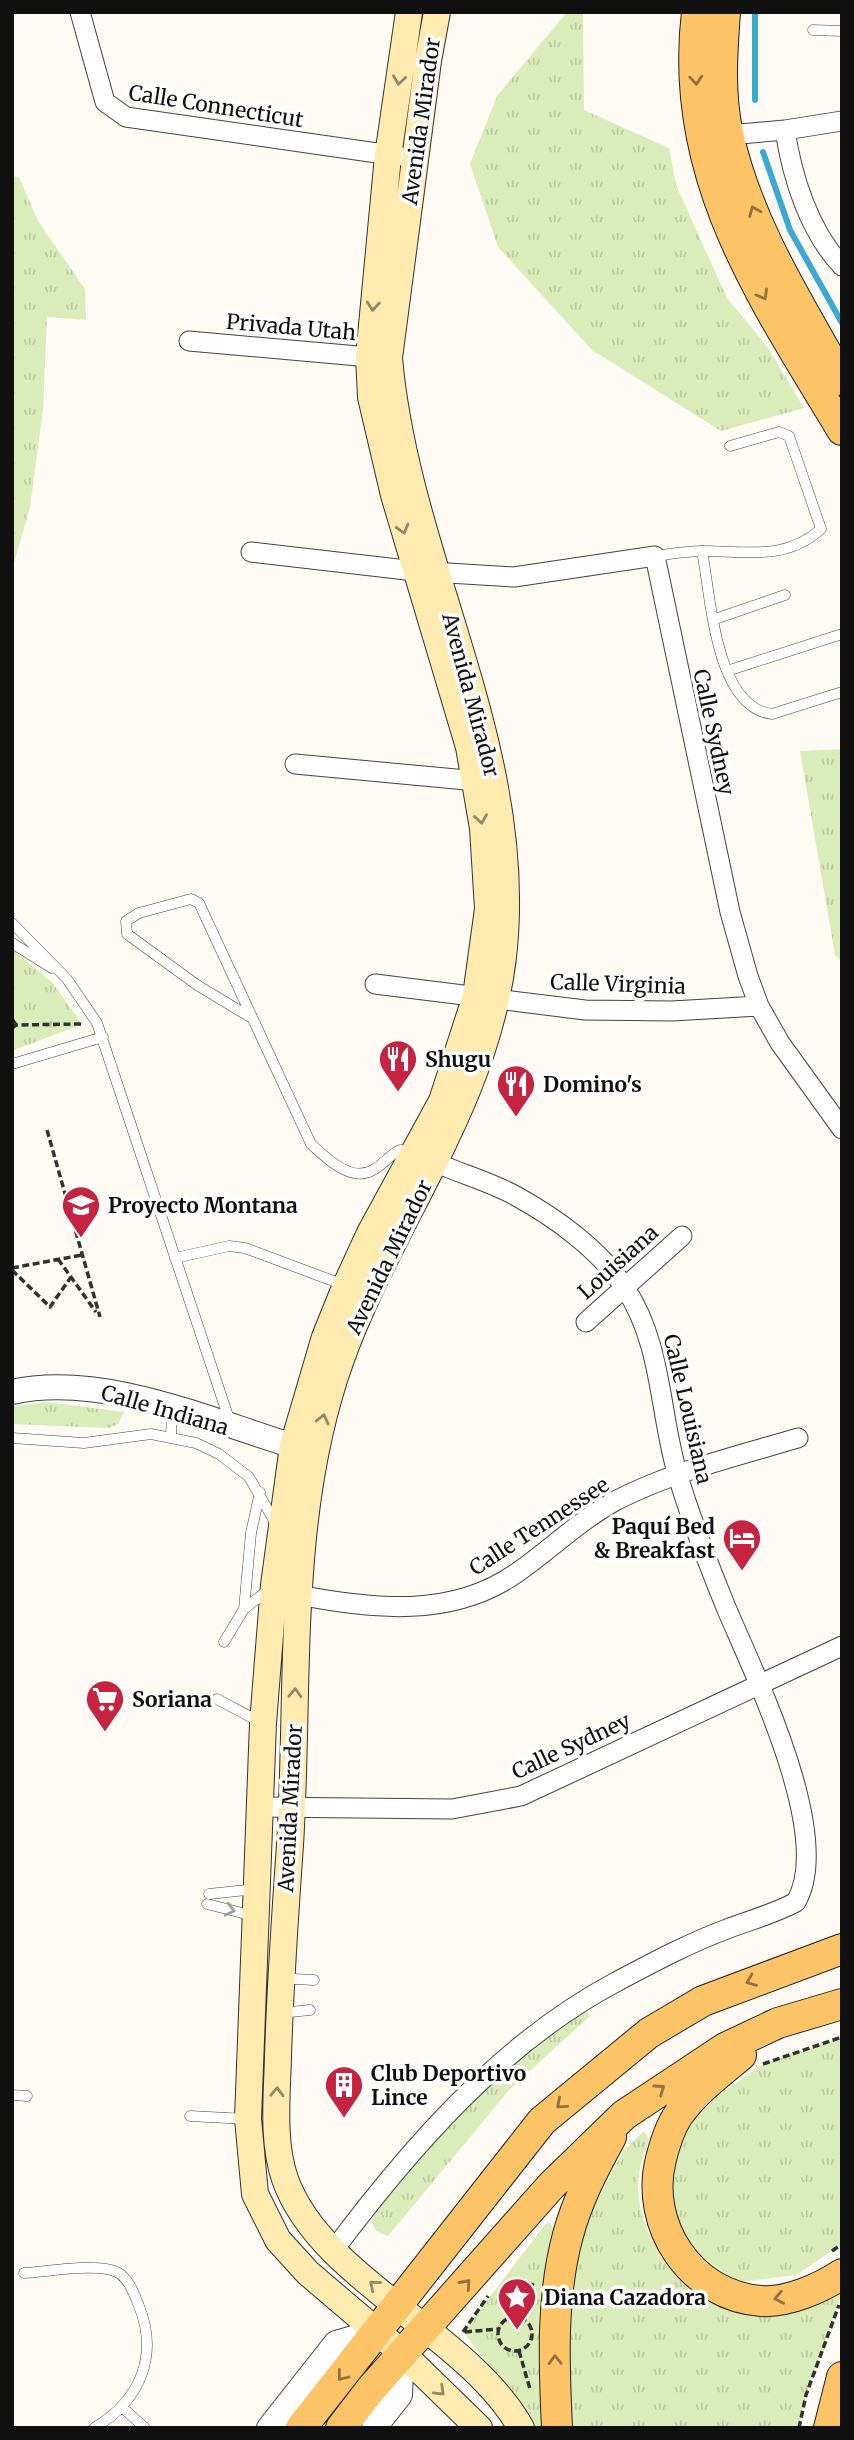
<svg xmlns="http://www.w3.org/2000/svg" width="854" height="2440" font-family="Merriweather,serif">
  <style>
    .park { fill: url(#park-tufts) }
    .lines { fill: none; stroke-linecap: round; stroke-linejoin: round }
    .stream { stroke: #3baad2; stroke-width: 6 }
    .service-casing { stroke: #434343; stroke-width: 11 }
    .minor-casing { stroke: #434343; stroke-width: 21 }
    .tertiary-casing { stroke: #434343; stroke-width: 26 }
    .secondary-casing { stroke: #323232; stroke-width: 28 }
    .primary-casing { stroke: #212121; stroke-width: 32 }
    .path { stroke: #323232; stroke-width: 3.5; stroke-dasharray: 7 3.5; stroke-linecap: butt }
    .service { stroke: #fff; stroke-width: 10 }
    .minor { stroke: #fff; stroke-width: 19 }
    .tertiary { stroke: #fff; stroke-width: 24 }
    .secondary { stroke: #ffebaf; stroke-width: 26 }
    .primary { stroke: #fcc367; stroke-width: 30 }
    .oneway { stroke: #938867 }
    .oneway2 { stroke: #927240 }
    .oneway3 { stroke: #9f9f9f }
    .labels { text-anchor: middle; dominant-baseline: central; stroke-width: 7; stroke-linejoin: round; paint-order: stroke }
    .street-label { font-size: 21px; fill: #101010; stroke: #fff }
    .poi-label { font-size: 21px; font-weight: bold; fill: #101010; stroke: #fff; text-anchor: start }
  </style>
  <defs>
    <pattern id="park-tufts" width="24" height="20" patternUnits="userSpaceOnUse" patternTransform="scale(1.75)"><rect width="24" height="20" fill="#dbecbb"/><path d="M3 7l-1-3M5 7V3M7 7l1-3M15 17l-1-3M17 17v-4M19 17l1-3" fill="none" stroke="#bbc9a0"/></pattern>
  </defs>
  <rect width="100%" height="100%" fill="#fffbf4"/>
  <path class="park" d="M567,12H583L584,110L669,148L676,185L727,298L767,346L804,408L721,431L592,350L498,247L470,164L497,96Z
    M13,176L19,177L38,221L85,289L86,320L47,317L43,410L30,507L12,570Z
    M842,749V963L835,955L800,751Z
    M12,949L52,982L82,1024L12,1051Z
    M47,1402L124,1412L118,1424L109,1428L12,1424V1406Z
    M582,2004L590,2016L510,2089L388,2236L376,2231L371,2221L375,2213L463,2103Z
    M842,2037V2244L796,2275L740,2282L680,2243L662,2188L681,2132L716,2097L763,2064Z
    M644,2131L649,2139C645,2153 637,2172 638,2187C641,2246 672,2267 716,2300L842,2284V2295L806,2395L799,2428H568V2294L576,2241L623,2151Z
    M546,2223H550L554,2229L548,2286L545,2428H531L515,2397L463,2332Z"/>
  <g class="lines">
    <path class="stream" d="M755,100V12
      M763,152L790,230L842,323"/>
    <g class="service-casing">
      <path id="service" d="M813,30L842,31
        M702,551C711,597 715,707 772,714L842,692
        M655,556C670,554 687,551 703,551C746,551 786,561 821,529L789,436L779,432L730,446
        M715,619L785,595
        M727,671L842,634
        M12,923L67,979L97,1023L230,1422
        M12,943L52,968
        M250,1017L197,985L127,934L126,921L139,913L191,899L199,903L311,1144C326,1158 351,1183 373,1170C383,1165 389,1155 400,1150L413,1152
        M12,1064L103,1037
        M175,1258L229,1246L245,1248L344,1285
        M171,1436L172,1409
        M12,1438L84,1443L151,1434L196,1443L219,1454L249,1477L276,1524
        M244,1609L251,1533L260,1492
        M224,1642L244,1609L268,1590
        M217,1699L260,1722
        M209,1894L256,1889
        M207,1904L254,1916
        M284,1974L295,1979L314,1980
        M280,2013L310,2010
        M12,2095L27,2096
        M190,2116L246,2119
        M24,2273C47,2272 102,2261 120,2274C130,2281 134,2294 139,2306C159,2356 140,2401 94,2428
        M122,2407L145,2428"/>
    </g>
    <g class="minor-casing">
      <path id="minor" d="M80,12L105,102L126,117L398,156
        M785,130C792,177 809,231 842,266
        M728,135L785,130L842,121
        M189,341L381,358
        M251,552L415,571L514,577L655,556L730,912L748,976L759,1006L780,1043L842,1129
        M295,764L488,782
        M375,984L585,1010L672,1011L759,1006
        M586,1322L682,1236
        M298,1595C373,1609 452,1619 518,1572C552,1548 580,1520 617,1500C674,1471 737,1456 798,1438
        M259,1807L452,1809L521,1796L842,1646
        M333,2251C410,2148 501,2043 616,1982C652,1963 689,1943 727,1929C750,1920 774,1914 796,1902C835,1835 753,1672 725,1605C708,1563 691,1520 678,1476C659,1413 663,1345 625,1288C600,1250 556,1218 516,1196C487,1180 453,1172 424,1157"/>
    </g>
    <g class="tertiary-casing">
      <path id="tertiary" d="M12,1392C107,1371 219,1425 310,1451
        M269,2428L336,2343L374,2332
        M374,2428L400,2395L402,2353"/>
    </g>
    <g class="secondary-casing">
      <path id="secondary" d="M409,12L388,156L369,357L371,397L394,495L469,747L483,828L488,909L476,996L442,1101L370,1233L346,1285L325,1337L293,1446L274,1585L263,1723L248,2119L255,2194L278,2240L308,2273L402,2353L479,2428
        M437,12L428,61L389,358C407,562 527,748 503,957C486,1105 390,1223 341,1359C285,1515 300,1683 290,1845C285,1916 280,1986 278,2057C277,2096 272,2141 285,2179C320,2279 469,2334 521,2428"/>
    </g>
    <g class="primary-casing">
      <path id="primary" d="M697,12C677,176 762,297 842,430
        M725,12C722,53 719,94 728,134C747,222 798,302 842,380
        M741,2055C721,2072 698,2089 682,2110C671,2123 665,2143 661,2159C644,2225 691,2296 761,2301C787,2303 821,2288 842,2274
        M301,2428L542,2121L649,2033L703,2001L842,1949
        M341,2428L370,2390L551,2186L624,2115L725,2048L778,2023L842,2004
        M557,2428C554,2365 551,2297 568,2235C577,2201 594,2168 611,2137
        M829,2428L842,2377"/>
    </g>
    <path class="path" d="M12,1019L16,1025
      M12,1028L16,1025L81,1024
      M47,1130L100,1317
      M58,1259L96,1312
      M12,1268L82,1255
      M12,1270L50,1307L71,1277
      M763,2064L842,2037
      M832,2251L842,2244
      M498 2334a17 17 0 1 1 34 0a17 17 0 1 1-34 0Z
      M520,2317L533,2283
      M463,2332L488,2296
      M465,2332L498,2329
      M519,2351L530,2389
      M799,2428L806,2395L839,2305"/>
    <use href="#service" class="service"/>
    <use href="#minor" class="minor"/>
    <use href="#tertiary" class="tertiary"/>
    <use href="#secondary" class="secondary"/>
    <use href="#primary" class="primary"/>
  </g>
  <defs><path id="oneway-chevron" d="M-2-3.5L2.5 0L-2 3.5" fill="none" stroke-width="1.6" stroke-linecap="round" stroke-linejoin="round" transform="scale(1.75)"/></defs>
  <g class="oneway">
    <use href="#oneway-chevron" transform="translate(399 80) rotate(98)"/>
    <use href="#oneway-chevron" transform="translate(373 306) rotate(95)"/>
    <use href="#oneway-chevron" transform="translate(403 529) rotate(74)"/>
    <use href="#oneway-chevron" transform="translate(481 819) rotate(82)"/>
    <use href="#oneway-chevron" transform="translate(323 1419) rotate(-76)"/>
    <use href="#oneway-chevron" transform="translate(295 1693) rotate(-88)"/>
    <use href="#oneway-chevron" transform="translate(277 2092) rotate(-88)"/>
    <use href="#oneway-chevron" transform="translate(374 2285) rotate(-140)"/>
    <use href="#oneway-chevron" transform="translate(440 2391) rotate(44)"/>
  </g>
  <g class="oneway2">
    <use href="#oneway-chevron" transform="translate(696 80) rotate(86)"/>
    <use href="#oneway-chevron" transform="translate(754 211) rotate(-113)"/>
    <use href="#oneway-chevron" transform="translate(763 295) rotate(60)"/>
    <use href="#oneway-chevron" transform="translate(751 1981) rotate(158)"/>
    <use href="#oneway-chevron" transform="translate(660 2089) rotate(-35)"/>
    <use href="#oneway-chevron" transform="translate(561 2104) rotate(139)"/>
    <use href="#oneway-chevron" transform="translate(466 2284) rotate(-48)"/>
    <use href="#oneway-chevron" transform="translate(779 2298) rotate(169)"/>
    <use href="#oneway-chevron" transform="translate(555 2360) rotate(-91)"/>
    <use href="#oneway-chevron" transform="translate(342 2376) rotate(128)"/>
  </g>
  <use class="oneway3" href="#oneway-chevron" transform="translate(230 1910) rotate(14)"/>
  <defs>
    <g id="restaurant-pin" transform="scale(2.0125)"><path d="M0 17L-7.5 6A9.5 9.5 0 1 1 7.5 6Z" fill="#c62341" stroke="#fff"/><path d="M-5-6h1v4h1v-4h1v4h1v-4h1v5L-1.5 .5V6h-2V.5L-5-1ZM5-6V6H3V1.5H1.5Q1.5-4 5-6Z" fill="#fff"/></g>
    <g id="school-pin" transform="scale(2.0125)"><path d="M0 17L-7.5 6A9.5 9.5 0 1 1 7.5 6Z" fill="#c62341" stroke="#fff"/><path d="M0-5L7-2L0 1L-7-2ZM-4 1L0 2.5L4 1V4Q0 6-4 4Z" fill="#fff"/></g>
    <g id="hotel-pin" transform="scale(2.0125)"><path d="M0 17L-7.5 6A9.5 9.5 0 1 1 7.5 6Z" fill="#c62341" stroke="#fff"/><path d="M-6-4.5h1.5V1H6V5H4.5V3h-9V5H-6ZM-4 0a1.8 1.8 0 1 1 3.6 0ZM.5 0V-2.5h3Q6-2.5 6 0Z" fill="#fff"/></g>
    <g id="supermarket-pin" transform="scale(2.0125)"><path d="M0 17L-7.5 6A9.5 9.5 0 1 1 7.5 6Z" fill="#c62341" stroke="#fff"/><path d="M-6-5.5h2.5l.6 2H6L4.5 2H-2.5L-4.4-4H-6ZM-1.5 3.2a1.3 1.3 0 1 0 .1 0ZM3 3.2a1.3 1.3 0 1 0 .1 0Z" fill="#fff"/></g>
    <g id="building-pin" transform="scale(2.0125)"><path d="M0 17L-7.5 6A9.5 9.5 0 1 1 7.5 6Z" fill="#c62341" stroke="#fff"/><path d="M-4-6H4V6H1V3H-1V6H-4ZM-2.5-4.3h1.7v1.8h-1.7ZM.8-4.3h1.7v1.8H.8ZM-2.5-1h1.7V.8h-1.7ZM.8-1h1.7V.8H.8Z" fill="#fff"/></g>
    <g id="sight-pin" transform="scale(2.0125)"><path d="M0 17L-7.5 6A9.5 9.5 0 1 1 7.5 6Z" fill="#c62341" stroke="#fff"/><path d="M0-6L1.8-2.2L6-1.7L2.9 1.2L3.7 5.4L0 3.3L-3.7 5.4L-2.9 1.2L-6-1.7L-1.8-2.2Z" fill="#fff"/></g>
  </defs>
  <g fill-rule="evenodd">
    <use href="#restaurant-pin" x="398" y="1059"/>
    <use href="#restaurant-pin" x="516" y="1084"/>
    <use href="#school-pin" x="81" y="1205"/>
    <use href="#hotel-pin" x="742" y="1538"/>
    <use href="#supermarket-pin" x="105" y="1699"/>
    <use href="#building-pin" x="344" y="2085"/>
    <use href="#sight-pin" x="517" y="2297"/>
  </g>
  <g class="labels">
    <g class="street-label">
      <text transform="translate(216 106) rotate(9)">Calle Connecticut</text>
      <text transform="translate(421 121) rotate(-82)">Avenida Mirador</text>
      <text transform="translate(291 327) rotate(5)">Privada Utah</text>
      <text transform="translate(471 695) rotate(75)">Avenida Mirador</text>
      <text transform="translate(714 732) rotate(78)">Calle Sydney</text>
      <text transform="translate(618 984) rotate(2)">Calle Virginia</text>
      <text transform="translate(389 1257) rotate(-64)">Avenida Mirador</text>
      <text transform="translate(618 1262) rotate(-42)">Louisiana</text>
      <text transform="translate(688 1409) rotate(77)">Calle Louisiana</text>
      <text transform="translate(165 1410) rotate(16)">Calle Indiana</text>
      <text transform="translate(539 1526) rotate(-33)">Calle Tennessee</text>
      <text transform="translate(571 1746) rotate(-25)">Calle Sydney</text>
      <text transform="translate(290 1808) rotate(-87)">Avenida Mirador</text>
    </g>
    <g class="poi-label">
      <text x="425" y="1059">Shugu</text>
      <text x="543" y="1084">Domino's</text>
      <text x="108" y="1205">Proyecto Montana</text>
      <text x="715" y="1526" text-anchor="end">Paquí Bed<tspan x="715" dy="24">&amp; Breakfast</tspan></text>
      <text x="132" y="1699">Soriana</text>
      <text x="371" y="2073">Club Deportivo<tspan x="371" dy="24">Lince</tspan></text>
      <text x="544" y="2297">Diana Cazadora</text>
    </g>
  </g>
  <rect width="854" height="2440" fill="none" stroke="#101010" stroke-width="28"/>
</svg>
